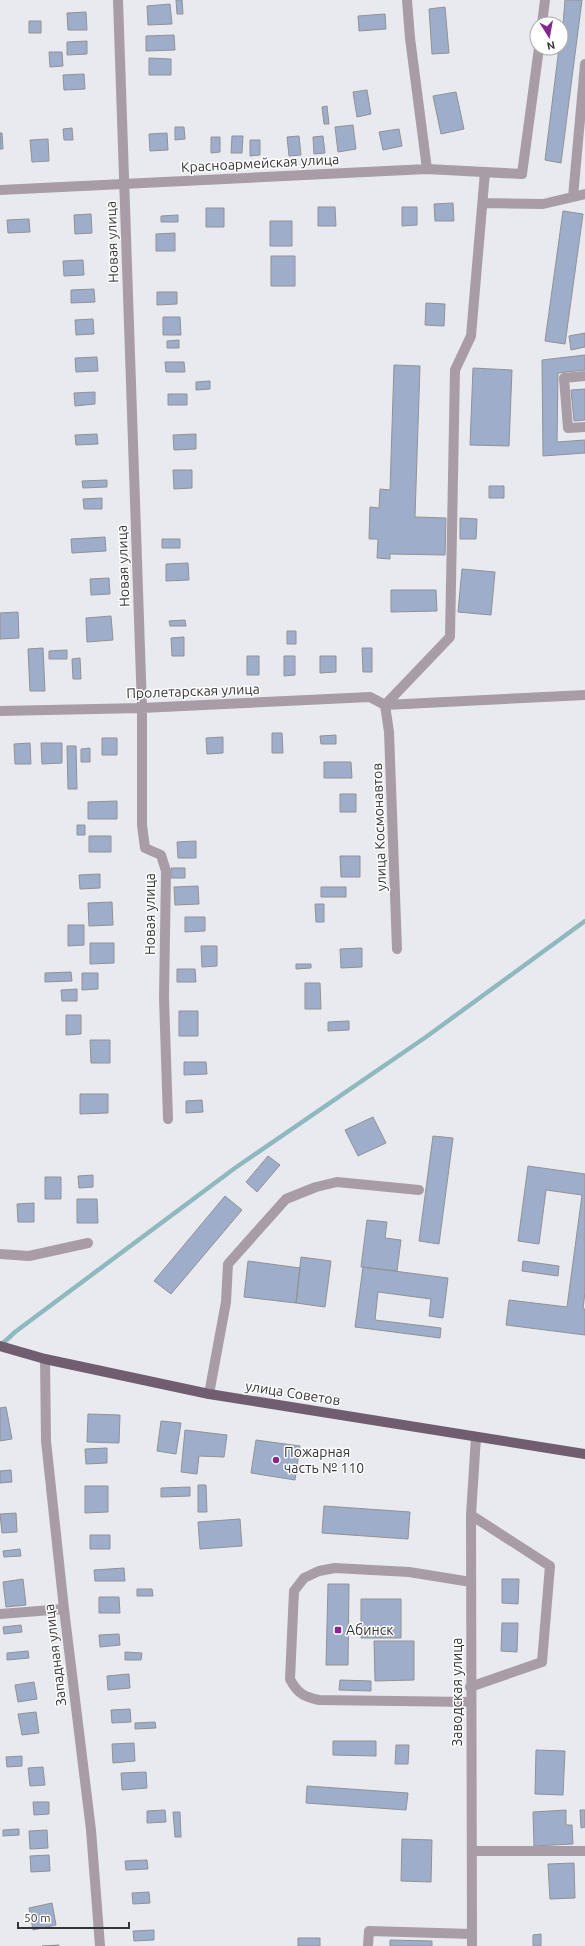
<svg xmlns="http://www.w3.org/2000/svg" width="585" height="1946" font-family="Ubuntu,sans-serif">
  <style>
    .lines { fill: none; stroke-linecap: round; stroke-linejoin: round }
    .stream { stroke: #8fb9bf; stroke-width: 4.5 }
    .building { fill: #9eadca; stroke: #909296 }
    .minor { stroke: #a89da7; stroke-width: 10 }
    .major { stroke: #715d70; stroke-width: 10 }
    .poi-dot { fill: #852792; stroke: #fff; stroke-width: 1.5 }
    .labels { text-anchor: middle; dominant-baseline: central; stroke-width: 3; stroke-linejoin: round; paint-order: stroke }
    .street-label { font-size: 14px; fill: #333435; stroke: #fff }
    .poi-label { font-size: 14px; fill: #333435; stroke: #fff; text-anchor: start }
  </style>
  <rect width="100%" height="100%" fill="#e8eaef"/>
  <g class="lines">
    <path class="stream" d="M1,1345L15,1332L235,1168L426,1037L585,921"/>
  </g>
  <path class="building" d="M176,0H182L183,14H177Z
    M565,0H582L561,163L545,160L559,48H561Z
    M170,4L172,24L148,25L147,6Z
    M445,7L449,53L432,54L429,9Z
    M86,12L87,30H68L67,13Z
    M385,14L386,29L359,31L358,16Z
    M29,21H41V33H29Z
    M174,35L175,50L146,51V36Z
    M87,41V54L67,55V42Z
    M49,52H62L63,66L50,67Z
    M149,58L171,59V75H149Z
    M84,74L85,89L64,90L63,75Z
    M367,90L371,114L357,117L353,92Z
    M456,92L464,129L441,134L433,96Z
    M327,106L329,124H324L322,107Z
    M353,125L356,149L338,152L335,127Z
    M175,127H184L185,139L175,140Z
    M72,128L73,140H64L63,129Z
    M399,129L402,146L383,150L379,132Z
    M0,133H2L3,149H0Z
    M167,133L168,150L150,151L149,134Z
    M232,136H243L242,153H231Z
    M299,136L301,155L289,156L287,137Z
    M323,136L325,153L314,154L313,137Z
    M211,137H220V152L211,153Z
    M48,139L49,161L32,162L30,140Z
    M250,140H260V155L250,156Z
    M453,203L454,221H435L434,204Z
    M318,207H335L336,226H318Z
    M402,207H417V225L402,226Z
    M206,208H224V227H206Z
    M563,211L583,214L565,344L545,341Z
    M91,214L92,233L75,234L74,215Z
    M178,215V222H161V216Z
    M29,219L30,232L8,233L7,220Z
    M270,221H292V246H270Z
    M175,233V251H156V234Z
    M271,256H295V286H271Z
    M83,260L84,275L64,276L63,261Z
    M94,289L95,302L71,303V290Z
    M157,292H177V304L157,305Z
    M426,303L445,304L444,326L425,325Z
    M163,317H180L181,335H163Z
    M93,319L94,334L76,335L75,320Z
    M585,333V347L571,350L569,336Z
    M179,340V348H167V341Z
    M585,355V370L558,373L557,442L585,440V453L543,456L542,360Z
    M97,357L98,371L76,372L75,358Z
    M165,362H184L185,372H166Z
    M394,365L420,366L415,517L446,518L445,555L390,554V559L377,558L378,539H369L370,507L379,508L380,489L390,490Z
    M473,368L512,370L509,446L470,445Z
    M210,381V389L196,390V382Z
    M585,389V420L574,421L571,390Z
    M95,392V404L75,406L74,393Z
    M168,394H187V405H168Z
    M97,434L98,444L76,445L75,435Z
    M196,434V449L174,450L173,435Z
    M173,470H192V488L174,489Z
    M107,480V487L83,488L82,481Z
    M489,486H504V498H489Z
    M102,498V509H84L83,499Z
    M460,518L477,519L476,539H460Z
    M105,537L106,551L72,553L71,539Z
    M162,539H180V548H162Z
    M188,563L189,580L166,581V564Z
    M462,569L495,572L491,615L458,612Z
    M109,578L110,594L91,595L90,579Z
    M391,590H436L437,611L391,612Z
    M18,612L19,638L0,639V613Z
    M111,616L113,640L87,642L86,618Z
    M185,620L186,626H170L169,621Z
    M287,631H296V644H287Z
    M184,637V656H172L171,638Z
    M43,648L45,691H30L28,649Z
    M362,648H372V672H363Z
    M67,650V659H49V651Z
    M247,656H259V675H247Z
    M284,656H295V675L284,676Z
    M320,656H336V672L320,673Z
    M80,658L81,679H73L72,659Z
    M272,733H282L283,753H272Z
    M336,735V744H321L320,736Z
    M223,737V753L207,754L206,738Z
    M102,738H117V755H102Z
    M30,743L31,764H15L14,744Z
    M41,743H62V763L42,764Z
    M67,746H76L77,789H68Z
    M90,748V762H81V749Z
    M324,762H351L352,778H324Z
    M340,794H356V812H340Z
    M117,801V819H88V802Z
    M77,825H85V835H77Z
    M89,836H111V852H89Z
    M196,841V858H178L177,842Z
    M340,856H360V877H341Z
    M171,868H185V878H171Z
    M100,874V888L80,889L79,875Z
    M198,886L199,904L175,905L174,887Z
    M321,887H346V897H321Z
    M112,902L113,925L89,926L88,903Z
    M315,904H324V922H316Z
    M185,917H205V931L185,932Z
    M68,925H84V945L68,946Z
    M90,943H114V963L90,964Z
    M201,946H217V966L202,967Z
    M362,948V967L341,968L340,949Z
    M296,964H311V968L296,969Z
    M177,969H195L196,982H177Z
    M71,972L72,981L45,982V973Z
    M82,973H98V989L82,990Z
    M305,983H320L321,1009H305Z
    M77,989V1001H62L61,990Z
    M179,1011H198V1036H179Z
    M66,1015H81V1034L66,1035Z
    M349,1021V1030L328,1031V1022Z
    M90,1040H110V1063H91Z
    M184,1062H206L207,1074L184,1075Z
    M80,1094H108V1113L80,1114Z
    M202,1100L203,1112L186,1113V1101Z
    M373,1117L386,1143L358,1156L345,1130Z
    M433,1136L453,1138L439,1244L419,1241Z
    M268,1156L280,1165L257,1192L246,1182Z
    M528,1166L585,1174V1292L583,1309H585V1335L506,1325L509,1300L567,1307L582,1195L546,1190L539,1244L518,1241Z
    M93,1175V1187L79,1188L78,1176Z
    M45,1177H61V1199H45Z
    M225,1196L242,1210L171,1294L154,1281Z
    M77,1199H97L98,1223H77Z
    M34,1203V1222H18L17,1204Z
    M367,1220L387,1222L385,1238L401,1240L397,1271L361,1267Z
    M301,1257L331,1261L325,1307L296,1303Z
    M248,1261L300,1268L296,1303L244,1297Z
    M523,1261L559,1266L558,1276L522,1271Z
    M363,1267L448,1278L443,1318L429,1316L431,1299L378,1292L375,1320L441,1328L440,1338L355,1327Z
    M6,1407L12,1439L0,1441V1408Z
    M88,1414L120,1415L119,1443L87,1442Z
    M161,1421L181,1423L176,1454L157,1451Z
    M185,1430L227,1435L224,1457L199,1456L197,1474L181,1472Z
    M256,1440L300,1446L295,1480L251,1473Z
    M107,1448V1463L86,1464L85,1449Z
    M11,1470L12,1482L0,1483V1471Z
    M198,1485H206L207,1512H198Z
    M85,1486H108V1512L85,1513Z
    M190,1487V1496L161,1497V1488Z
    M324,1506L410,1512L408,1539L322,1533Z
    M16,1513L17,1532L2,1533L0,1514Z
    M240,1519L242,1546L200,1549L198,1522Z
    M90,1535H110V1549H90Z
    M20,1549L21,1556L4,1557L3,1551Z
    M124,1568L125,1581H95L94,1570Z
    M23,1579L26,1605L6,1607L3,1582Z
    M502,1579H519L518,1604L502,1603Z
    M328,1584H349L348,1665H326Z
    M137,1589H152L153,1596H137Z
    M99,1597H119L120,1613H99Z
    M361,1599H401V1638H361Z
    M502,1623H518L517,1652L501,1651Z
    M21,1625L22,1632L4,1634L3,1627Z
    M119,1634L120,1645L100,1647L99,1635Z
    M374,1641H414V1680L375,1681Z
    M28,1651L29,1658L7,1660V1653Z
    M125,1652L142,1653L141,1660H125Z
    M129,1674L130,1688L108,1690L107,1676Z
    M340,1680L371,1681V1691L339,1690Z
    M34,1682L37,1699L18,1702L15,1685Z
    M130,1709L131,1722L112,1723L111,1710Z
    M36,1712L39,1733L22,1735L18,1714Z
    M155,1722L156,1728L135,1729V1723Z
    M333,1741H376V1756L333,1755Z
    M134,1743L135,1761L113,1763L112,1744Z
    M396,1745H409L408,1764H395Z
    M536,1750L565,1751L563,1795L535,1794Z
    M22,1756V1766L7,1767L6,1757Z
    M43,1767L45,1785L30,1786L28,1768Z
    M146,1772L147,1788L122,1790L121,1773Z
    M307,1786L408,1793L406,1810L306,1803Z
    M33,1802H49V1814L34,1815Z
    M165,1810L166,1822L147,1823V1811Z
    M566,1810V1825H572L573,1844L534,1846L533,1812Z
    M580,1810H585V1827L581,1828Z
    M173,1812H180L181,1837H175Z
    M19,1829V1835L3,1836V1830Z
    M47,1830L48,1848L30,1849L29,1831Z
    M402,1839L432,1840L431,1882L401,1881Z
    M49,1855L50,1871L31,1872L30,1856Z
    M147,1860L148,1869L126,1870L125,1861Z
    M574,1863L575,1898L550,1899L548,1864Z
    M149,1892L150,1903L133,1904L132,1893Z
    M52,1903L56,1925L33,1930L29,1908Z
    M154,1930V1940L134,1941L133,1931Z
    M541,1934V1946H533V1935Z
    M298,1938H320V1946H298Z
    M390,1940L432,1941V1946H390Z
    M59,1945V1946H42Z"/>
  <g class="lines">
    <path class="minor" d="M118,0L142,708V825L145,848L161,855L166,871L164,998L168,1119
      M407,0L410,38L427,169
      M542,24L545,0
      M0,190L427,169L522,174L539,48
      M573,197L585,64
      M483,203L543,204L585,194
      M585,376L564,378L568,428L585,427
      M385,705L450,637L455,370L471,336L485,172
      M385,705L389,732L397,949
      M0,711L142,708L370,697L385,705L585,695
      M0,1254L29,1256L88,1243
      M45,1359L46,1441L64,1609L91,1830L100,1946
      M209,1394L226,1302L228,1264L286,1199L316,1187L337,1182L419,1190
      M0,1614L64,1609
      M470,1687L542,1662L550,1566L471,1515
      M471,1702L319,1700C304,1697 297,1693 290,1679L294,1591L304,1578L319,1571L335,1568L409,1572L471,1582
      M472,1851H585
      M368,1946L369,1931L472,1934
      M472,1946L471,1515L476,1437"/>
    <path class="major" d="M0,1346L45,1359L209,1394L585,1454"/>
  </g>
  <g class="poi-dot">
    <circle cx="276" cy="1460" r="4"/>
    <rect x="334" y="1626" width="8" height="8" rx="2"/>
  </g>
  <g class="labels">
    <g class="street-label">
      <text transform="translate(260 163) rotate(-3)">Красноармейская улица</text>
      <text transform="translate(112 242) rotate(-92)">Новая улица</text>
      <text transform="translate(123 566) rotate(-92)">Новая улица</text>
      <text transform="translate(193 691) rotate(-2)">Пролетарская улица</text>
      <text transform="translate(379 827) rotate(-92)">улица Космонавтов</text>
      <text transform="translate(150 914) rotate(-90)">Новая улица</text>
      <text transform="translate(293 1393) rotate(9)">улица Советов</text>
      <text transform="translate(55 1655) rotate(-97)">Западная улица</text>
      <text transform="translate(457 1692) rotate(-90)">Заводская улица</text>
    </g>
    <g class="poi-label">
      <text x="284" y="1452">Пожарная<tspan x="284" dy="16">часть № 110</tspan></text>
      <text x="346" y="1630">Абинск</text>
    </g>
  </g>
  <g transform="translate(549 36) rotate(169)"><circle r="19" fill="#ffffff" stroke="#adaeae"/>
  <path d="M0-3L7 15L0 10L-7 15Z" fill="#852792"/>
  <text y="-6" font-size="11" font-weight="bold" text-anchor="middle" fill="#333435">N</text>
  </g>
  <path d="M18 1922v6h111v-6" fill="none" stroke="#333435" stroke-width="2"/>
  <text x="24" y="1922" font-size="12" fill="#333435" stroke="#ffffff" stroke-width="3" paint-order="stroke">50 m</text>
</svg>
